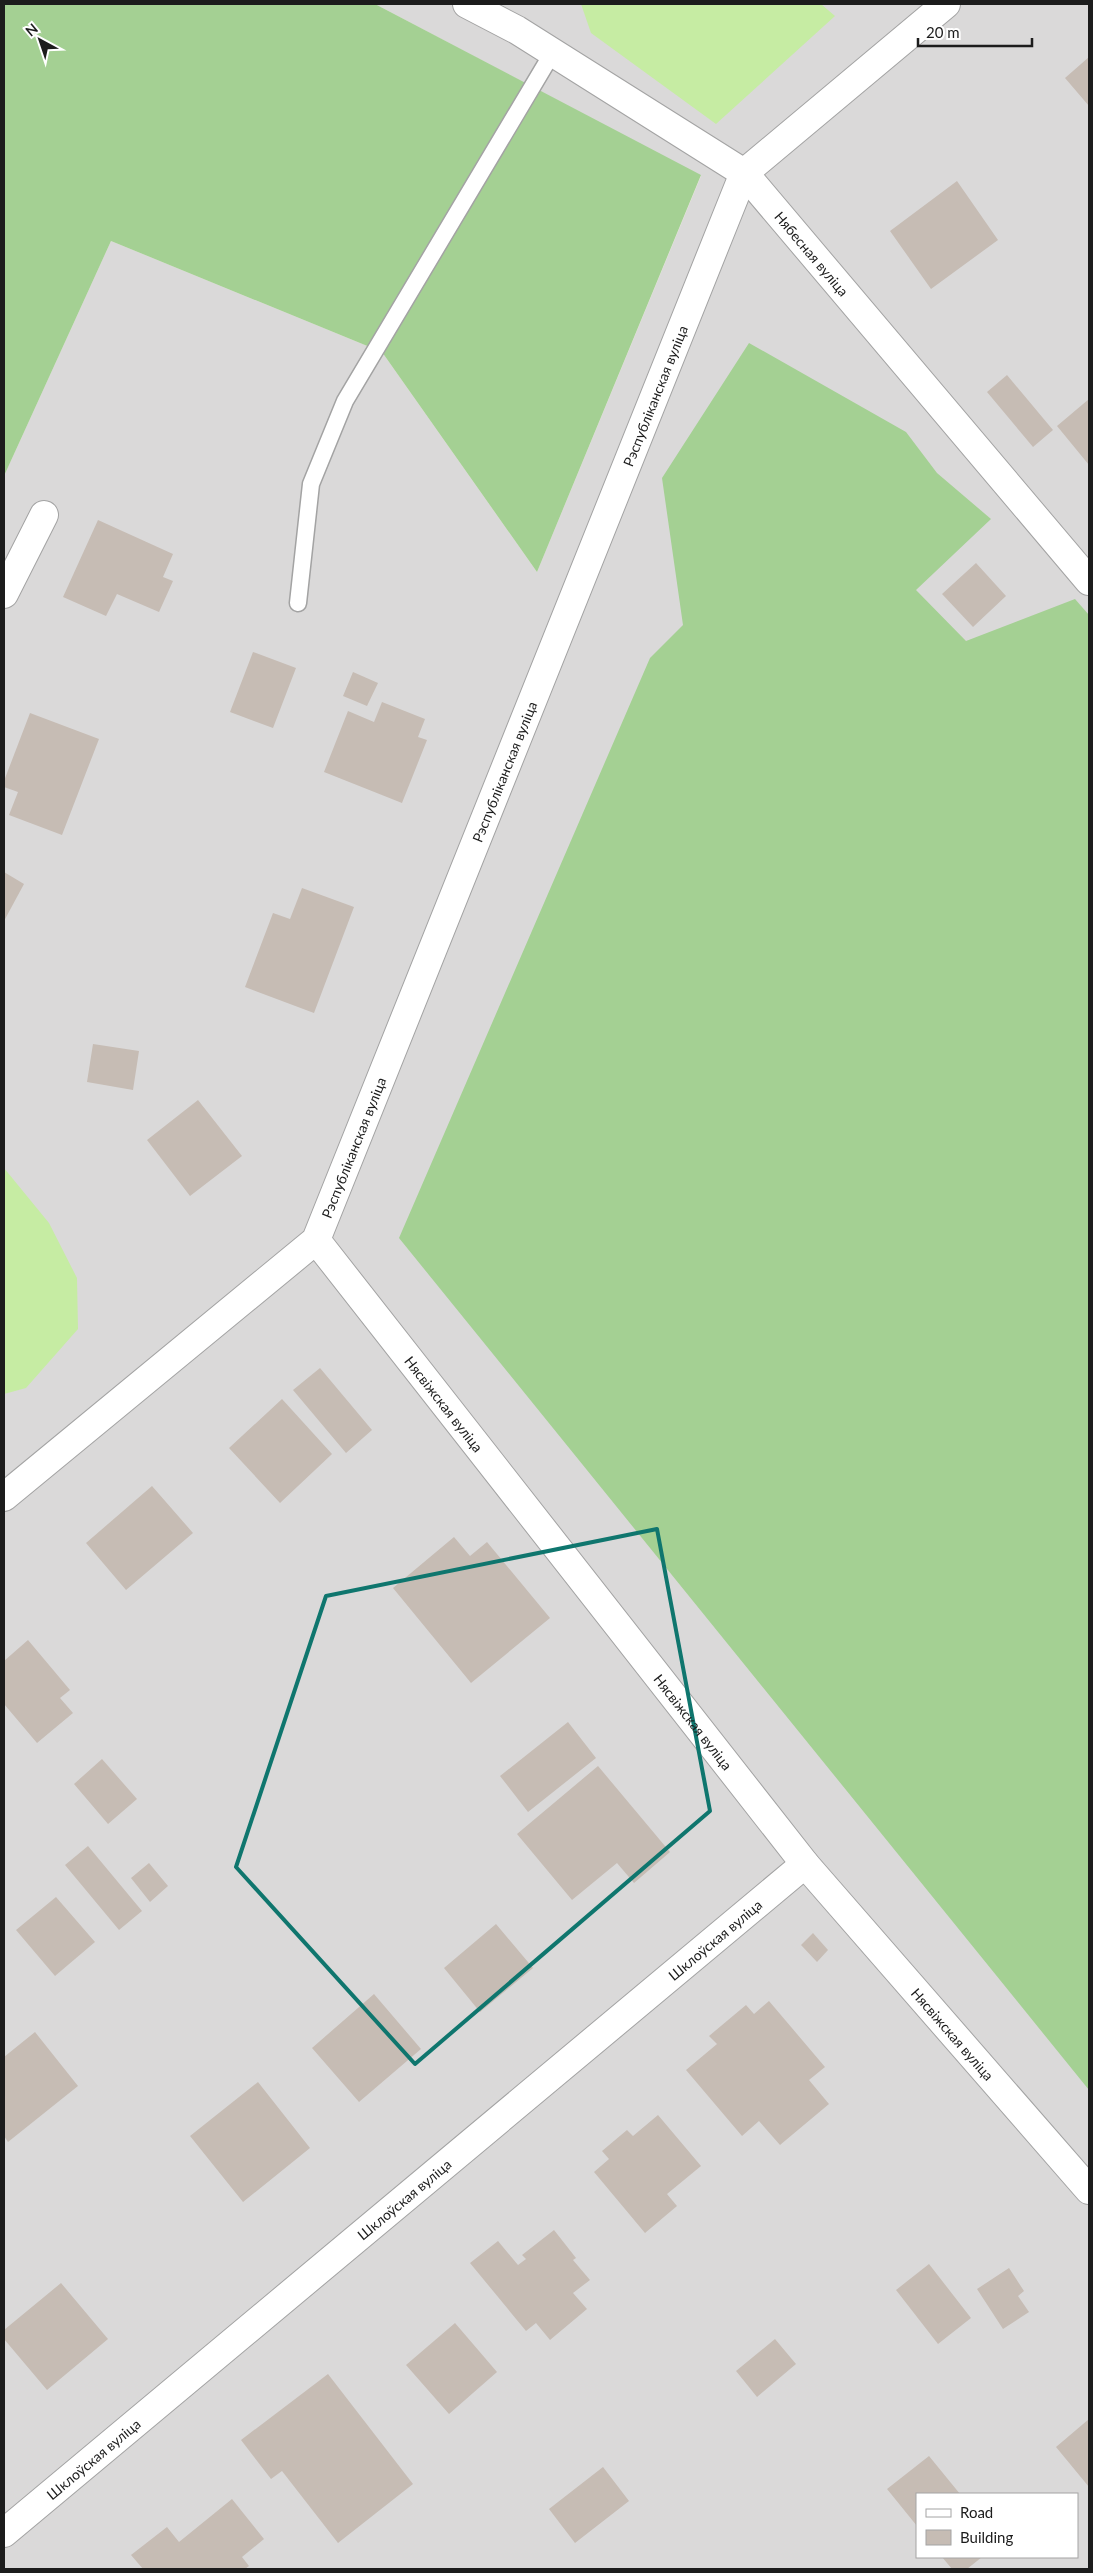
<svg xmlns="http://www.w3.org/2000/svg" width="1093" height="2573" font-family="Lato,sans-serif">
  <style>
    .residential { fill: #dad9d9; fill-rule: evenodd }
    .grass { fill: #c6eca3 }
    .forest { fill: #a4d093 }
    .building { fill: #c6bcb4 }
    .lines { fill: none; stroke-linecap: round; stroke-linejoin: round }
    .service-casing { stroke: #a3a3a3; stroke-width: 19 }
    .minor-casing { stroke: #a3a3a3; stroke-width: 30 }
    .service { stroke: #fff; stroke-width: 16 }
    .minor { stroke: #fff; stroke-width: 28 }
    .marked { fill: none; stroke: #0f766e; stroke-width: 4; stroke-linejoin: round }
    .labels { text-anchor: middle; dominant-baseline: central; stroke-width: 4.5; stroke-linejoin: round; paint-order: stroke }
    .street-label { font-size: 14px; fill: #1c1c1c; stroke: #fff }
  </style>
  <rect width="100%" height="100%" fill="#eeeae1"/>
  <path class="residential" d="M375,4H1089V2569H4V476L111,241L382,352L537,572L701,176ZM917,2494H1077V2557H917Z"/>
  <path class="grass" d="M581,4H821L835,16L716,124L591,33Z
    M4,1168L49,1223L77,1278L78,1329L26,1388L4,1394Z"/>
  <path class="forest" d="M4,4H375L701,175L537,572L382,352L111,241L4,476Z
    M749,343L906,432L937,473L991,519L916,590L966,641L1075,599L1089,615V2090L399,1238L650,658L683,625L662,478Z"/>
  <path class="building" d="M1089,57V106L1065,78Z
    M957,181L998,240L931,289L890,231Z
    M1007,375L1053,430L1033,447L987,392Z
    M1089,399V465L1057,426Z
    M98,520L173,554L163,577L173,581L159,612L117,594L106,616L63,597Z
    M976,563L1006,596L973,627L942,594Z
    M253,652L296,668L273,728L230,712Z
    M353,672L378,683L367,706L343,696Z
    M382,702L425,719L418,737L427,740L402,803L324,772L348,711L374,722Z
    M30,713L99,739L62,835L9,815L18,792L4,787V781Z
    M4,872L24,884L4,921Z
    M302,888L354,907L314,1013L245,987L273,913L290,919Z
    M93,1044L139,1051L133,1090L87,1082Z
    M198,1100L242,1156L190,1196L147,1140Z
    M320,1368L372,1430L346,1453L293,1390Z
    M282,1399L332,1454L280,1503L229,1448Z
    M152,1486L193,1533L126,1590L86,1543Z
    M454,1537L470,1556L487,1542L550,1618L471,1683L393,1588Z
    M28,1640L70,1690L60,1698L73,1713L37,1743L4,1704V1661Z
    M568,1722L596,1758L528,1812L500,1776Z
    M102,1759L137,1799L108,1824L74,1784Z
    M598,1766L670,1852L634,1883L617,1863L572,1900L517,1834Z
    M88,1846L142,1911L119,1930L65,1865Z
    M149,1863L168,1886L150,1902L131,1878Z
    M56,1897L95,1942L55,1976L16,1930Z
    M496,1924L533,1968L480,2012L444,1968Z
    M813,1933L828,1950L817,1962L801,1945Z
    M374,1994L421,2049L359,2102L312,2048Z
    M769,2001L825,2067L809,2080L829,2104L780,2145L759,2121L742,2136L686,2070L717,2044L709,2036L746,2005L754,2014Z
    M35,2032L78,2086L8,2142L4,2136V2057Z
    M258,2082L310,2148L243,2202L190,2136Z
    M658,2115L701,2166L667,2194L677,2206L645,2233L594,2172L609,2159L602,2151L627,2130L633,2136Z
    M554,2230L576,2258L573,2260L590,2280L573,2293L587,2309L550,2340L536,2323L526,2331L470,2263L498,2241L518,2265L526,2259L522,2255Z
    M929,2264L971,2318L938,2344L896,2290Z
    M1009,2268L1024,2291L1018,2296L1029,2312L1003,2329L977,2289Z
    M61,2283L108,2339L47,2390L4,2339V2330Z
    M455,2323L497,2372L449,2414L406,2365Z
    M775,2339L796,2364L757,2397L736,2371Z
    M328,2374L413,2484L338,2543L282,2471L271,2479L241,2440Z
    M1089,2419V2487L1056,2447Z
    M929,2456L960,2494H917V2526L887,2489Z
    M603,2467L629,2501L575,2543L549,2509Z
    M232,2499L264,2539L242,2557L249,2566L245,2569H143L131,2555L167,2527L179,2542Z
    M942,2557H982L967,2569H952Z"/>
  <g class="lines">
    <g class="service-casing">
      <path id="service" d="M298,603L311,484L345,401L553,52"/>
    </g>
    <g class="minor-casing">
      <g id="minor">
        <path id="s1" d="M467,4L517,30L744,173L1089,581"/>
        <path d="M4,594L44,515"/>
        <path id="s2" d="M316,1240L805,1864L1089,2190"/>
        <path id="s3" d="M4,1497L316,1240L744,173L946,4"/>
        <path id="s4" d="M4,2533L805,1864"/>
      </g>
    </g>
    <use href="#service" class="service"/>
    <use href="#minor" class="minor"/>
  </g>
  <path class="marked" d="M657,1529L710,1811L415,2064L236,1867L326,1596Z"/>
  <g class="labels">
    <g class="street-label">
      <text stroke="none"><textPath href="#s1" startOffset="430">Нябесная вуліца</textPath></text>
      <text stroke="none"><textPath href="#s3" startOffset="1314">Рэспубліканская вуліца</textPath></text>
      <text stroke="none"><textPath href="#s3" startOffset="909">Рэспубліканская вуліца</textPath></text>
      <text stroke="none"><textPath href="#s3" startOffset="504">Рэспубліканская вуліца</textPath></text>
      <text stroke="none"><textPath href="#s2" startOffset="208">Нясвіжская вуліца</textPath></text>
      <text stroke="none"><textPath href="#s2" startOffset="612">Нясвіжская вуліца</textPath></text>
      <text stroke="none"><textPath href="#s4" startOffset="926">Шклоўская вуліца</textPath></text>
      <text stroke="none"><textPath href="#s2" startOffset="1018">Нясвіжская вуліца</textPath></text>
      <text stroke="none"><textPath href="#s4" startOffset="521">Шклоўская вуліца</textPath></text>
      <text stroke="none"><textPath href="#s4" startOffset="116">Шклоўская вуліца</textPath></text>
    </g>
  </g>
  <rect width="1093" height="2573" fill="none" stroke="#1c1c1c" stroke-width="10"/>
  <rect x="916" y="2493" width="162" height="65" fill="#ffffff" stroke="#a4a4a4"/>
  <rect x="926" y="2509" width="25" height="8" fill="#ffffff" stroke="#a4a4a4"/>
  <text x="960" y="2518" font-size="15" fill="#1c1c1c">Road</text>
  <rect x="926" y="2530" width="25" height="15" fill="#c6bcb4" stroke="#a4a4a4"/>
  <text x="960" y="2543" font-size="15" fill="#1c1c1c">Building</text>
  <g transform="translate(40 40) rotate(320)" stroke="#ffffff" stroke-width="4" paint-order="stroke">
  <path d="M0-4L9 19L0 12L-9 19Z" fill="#1c1c1c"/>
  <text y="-8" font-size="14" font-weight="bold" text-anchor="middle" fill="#1c1c1c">N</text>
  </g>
  <path d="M918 38v8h114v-8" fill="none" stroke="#1c1c1c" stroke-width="2.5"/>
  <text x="926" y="38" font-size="15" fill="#1c1c1c" stroke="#ffffff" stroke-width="4" paint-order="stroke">20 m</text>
</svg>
